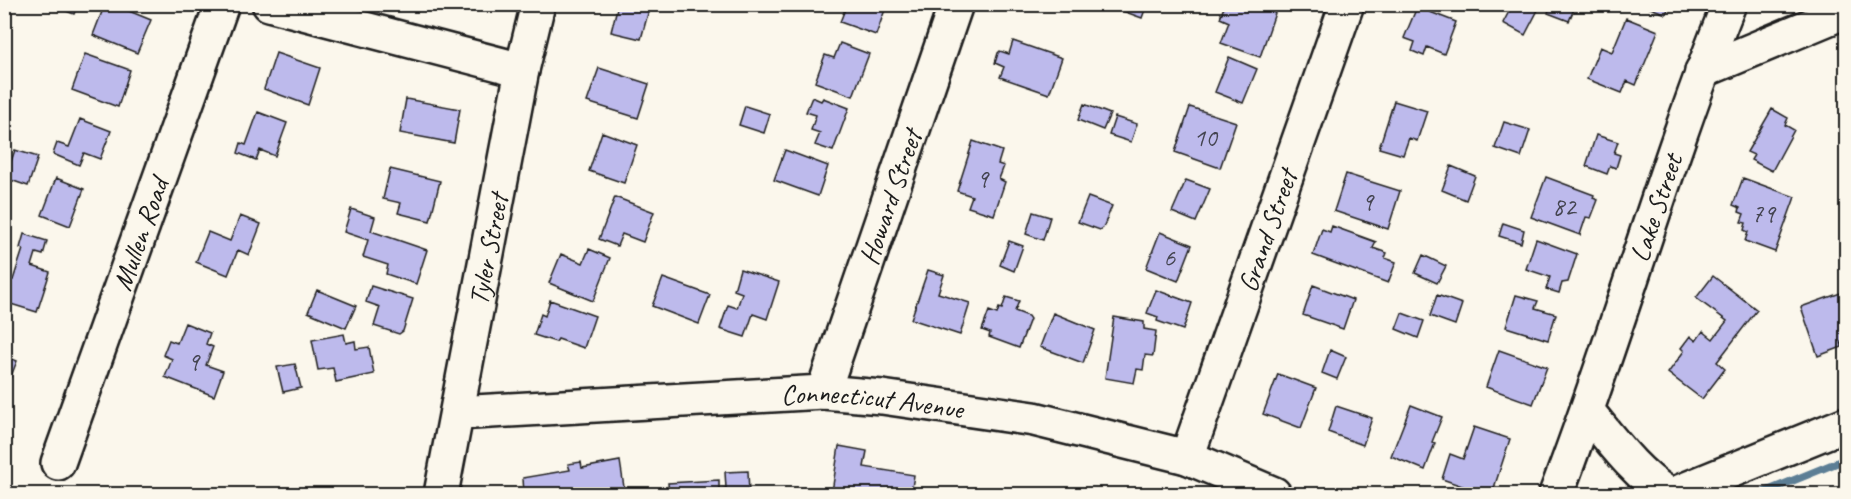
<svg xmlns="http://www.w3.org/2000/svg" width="1851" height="499" font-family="Caveat,sans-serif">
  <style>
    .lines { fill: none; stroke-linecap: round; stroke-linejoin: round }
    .stream { stroke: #5c7e95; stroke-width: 8 }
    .building { fill: #bdbaec; stroke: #1c1c1c; stroke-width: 1.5 }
    .minor-casing { stroke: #1c1c1c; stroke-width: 38 }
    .minor { stroke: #fbf7ec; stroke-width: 33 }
    .labels { text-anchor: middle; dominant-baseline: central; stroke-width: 5; stroke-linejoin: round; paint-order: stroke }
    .number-label { font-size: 26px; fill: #444450 }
    .street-label { font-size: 28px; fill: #1c1c1c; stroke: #fbf7ec }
  </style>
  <rect width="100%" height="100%" fill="#fbf7ec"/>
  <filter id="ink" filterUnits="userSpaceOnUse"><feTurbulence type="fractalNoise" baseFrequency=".0167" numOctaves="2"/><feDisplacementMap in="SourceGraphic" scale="12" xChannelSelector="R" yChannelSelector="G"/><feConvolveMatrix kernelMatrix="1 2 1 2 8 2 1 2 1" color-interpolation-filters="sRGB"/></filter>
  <g filter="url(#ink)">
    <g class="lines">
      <path class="stream" d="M1760,494L1846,459"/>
    </g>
    <path class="building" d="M60,4H78L74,14L61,9Z
      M105,4H112L151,20L137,53L93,35Z
      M618,4L650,6L641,39L611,32Z
      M847,4H887L876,35L840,22Z
      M1122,4H1147L1142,18L1120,10Z
      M1225,4H1251L1275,13L1260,57L1221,43L1229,22L1220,18Z
      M1513,4H1527L1538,10L1525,35L1503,23Z
      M1551,4H1576L1569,21L1548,13Z
      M1640,4H1670L1666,14Z
      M1417,7L1456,22L1444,54L1427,47L1424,56L1412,51L1415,42L1404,38Z
      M1626,18L1658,31L1636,85L1627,81L1622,93L1587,79L1600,47L1612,52Z
      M1013,41L1062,58L1049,94L1000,77L1004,67L995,63L998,53L1000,51L1009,54Z
      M840,43L869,54L853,96L815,82L825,55L834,58Z
      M276,53L320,68L308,105L264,89Z
      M85,54L130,70L118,107L72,90Z
      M1229,57L1257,69L1243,103L1215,92Z
      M599,68L649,84L638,118L587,102Z
      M812,97L821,101L823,98L849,108L833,151L815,145L820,133L811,130L816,115L806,112Z
      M406,99L460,109L454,143L400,133Z
      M1394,101L1427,111L1417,141L1409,138L1403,155L1379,148Z
      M1084,104L1110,114L1103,130L1078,120Z
      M745,106L770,114L764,133L739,125Z
      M1190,107L1236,122L1220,168L1175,152Z
      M1772,109L1788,118L1785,125L1794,130L1772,171L1751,160L1754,155L1747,152Z
      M258,112L287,123L275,156L260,150L256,160L238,153L241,143L246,145Z
      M1115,117L1137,124L1131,142L1109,135Z
      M80,119L111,131L100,159L84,153L79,165L53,154L57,143L69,147Z
      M1504,122L1530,130L1521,157L1495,148Z
      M602,132L637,145L624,183L589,171Z
      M1596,135L1618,142L1614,153L1620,155L1616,168L1610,166L1607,174L1586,166Z
      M973,141L1002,151L998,164L1004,166L999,179L1005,182L994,215L968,207L972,196L957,191Z
      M15,150L38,157L28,186L5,178Z
      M785,150L828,166L818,196L774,180Z
      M1451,166L1475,176L1466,200L1442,190Z
      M390,169L440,181L430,221L398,213L401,203L383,199Z
      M1346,174L1400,191L1388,229L1334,211Z
      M1546,177L1594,195L1593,198L1598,200L1591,218L1586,217L1580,235L1531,217Z
      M56,178L84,189L70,226L42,215Z
      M1743,178L1795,197L1775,252L1745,241L1748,232L1744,230L1746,223L1741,222L1744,214L1739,212L1740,208L1733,205Z
      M1186,180L1210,189L1196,222L1172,212Z
      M615,197L654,212L643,242L622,234L617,246L599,239Z
      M1088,197L1112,206L1103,228L1100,230L1078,222Z
      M351,209L375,217L371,231L427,250L416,284L386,274L388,265L363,257L368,240L344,232Z
      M1033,212L1050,217L1043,240L1026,234Z
      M240,216L261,224L249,255L238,250L228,275L196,262L208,232L230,241Z
      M1503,223L1524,230L1521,243L1499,236Z
      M1332,226L1376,242L1373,248L1387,253L1385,258L1396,262L1388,283L1313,255L1322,229L1330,232Z
      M1160,232L1192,245L1178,281L1146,268Z
      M24,234L47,241L43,255L36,253L32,266L50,272L37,312L4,302V277L13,280L23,249L20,248Z
      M1536,239L1577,254L1568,282L1562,283L1559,293L1546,289L1550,277L1526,269Z
      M1009,241L1023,246L1014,271L1000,265Z
      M589,249L610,258L593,301L549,283L561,254L583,263Z
      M1423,255L1446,266L1437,283L1415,273Z
      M740,269L779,282L767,319L753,314L745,337L720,329L728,305L737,308L742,293L734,290Z
      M928,270L944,275L938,293L970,303L960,335L911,319Z
      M1713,276L1757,310L1717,362L1725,369L1702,399L1668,373L1684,351L1681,348L1690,336L1696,341L1703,331L1713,339L1727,321L1696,298Z
      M663,278L710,295L699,324L652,306Z
      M1313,285L1353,300L1343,329L1303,315Z
      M371,286L413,299L403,331L399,334L374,326L380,307L366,302Z
      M317,290L356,306L346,328L308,312Z
      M1156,290L1192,303L1183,330L1157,321L1158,317L1147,313Z
      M1846,291V340L1841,342L1842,347L1818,356L1801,307Z
      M1437,295L1462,304L1455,325L1430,316Z
      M1516,295L1538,301L1535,308L1556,314L1548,340L1506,327Z
      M1006,297L1019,301L1015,311L1028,316L1030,319L1019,348L989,337L990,333L982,330L989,311L997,314L999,308L1002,309Z
      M550,300L595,316L584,348L558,339L556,342L534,335L541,314L545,316Z
      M1053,313L1095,330L1083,363L1040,347Z
      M1402,313L1424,321L1418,338L1396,329Z
      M1114,317L1144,322V329L1156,331L1153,356L1145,355L1143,370L1137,369L1134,383L1105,378Z
      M185,323L210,333L206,344L213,347L206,365L223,371L214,396L165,377L172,359L163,355L169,340L177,343Z
      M344,334L346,343L355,341L356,349L369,347L374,374L336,382L333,368L318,370L312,340Z
      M1330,350L1346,357L1337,379L1322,373Z
      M1499,350L1547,367L1533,404L1486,387Z
      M4,356L17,361L4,394Z
      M295,364L301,388L283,392L277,367Z
      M1278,374L1316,388L1301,428L1263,414Z
      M1411,405L1442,417L1432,442L1435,443L1425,470L1391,456Z
      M1336,406L1372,418L1363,445L1328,432Z
      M1474,427L1510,439L1492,494H1485L1442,479L1450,454L1463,459Z
      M839,446L867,451L864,467L914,475L911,494H847L832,492Z
      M620,461L625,494H524L523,478L570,470L568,464L581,462L582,468Z
      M748,471L749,494H669L668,483L719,480V489L726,488L725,472Z"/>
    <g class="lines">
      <g class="minor-casing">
        <g id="minor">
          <path d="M269,4L522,70"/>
          <path d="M1702,71L1846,11"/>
          <path id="s1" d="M823,392L956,4"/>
          <path d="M1588,412C1613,442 1635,473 1668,494"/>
          <path id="s2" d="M457,413L823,392L882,397L1034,419L1187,457L1274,494"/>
          <path id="s3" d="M1187,457L1347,4"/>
          <path id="s4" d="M58,463L222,4"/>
          <path id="s5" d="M441,494L522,70L538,4"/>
          <path id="s6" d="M1556,494C1618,333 1664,165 1729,4"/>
          <path d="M1674,494L1846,424"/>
        </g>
      </g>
      <use href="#minor" class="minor"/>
    </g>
  </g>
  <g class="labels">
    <g class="number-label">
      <text x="1205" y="137">10</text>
      <text x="982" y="178">9</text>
      <text x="1367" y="201">9</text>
      <text x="1564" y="206">82</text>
      <text x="1763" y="213">79</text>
      <text x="1169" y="257">6</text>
      <text x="193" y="361">9</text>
    </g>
    <g class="street-label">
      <text stroke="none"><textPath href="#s1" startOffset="206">Howard Street</textPath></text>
      <text stroke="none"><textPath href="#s6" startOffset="303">Lake Street</textPath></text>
      <text stroke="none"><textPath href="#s3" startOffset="240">Grand Street</textPath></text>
      <text stroke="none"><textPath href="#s4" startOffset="243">Mullen Road</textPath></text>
      <text stroke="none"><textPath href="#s5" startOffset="249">Tyler Street</textPath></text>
      <text stroke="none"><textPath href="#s2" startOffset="416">Connecticut Avenue</textPath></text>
    </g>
  </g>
  <rect width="1851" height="499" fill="none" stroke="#fbf7ec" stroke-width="24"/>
  <rect x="12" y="12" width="1827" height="475" fill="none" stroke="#1c1c1c" stroke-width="2" filter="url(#ink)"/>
</svg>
